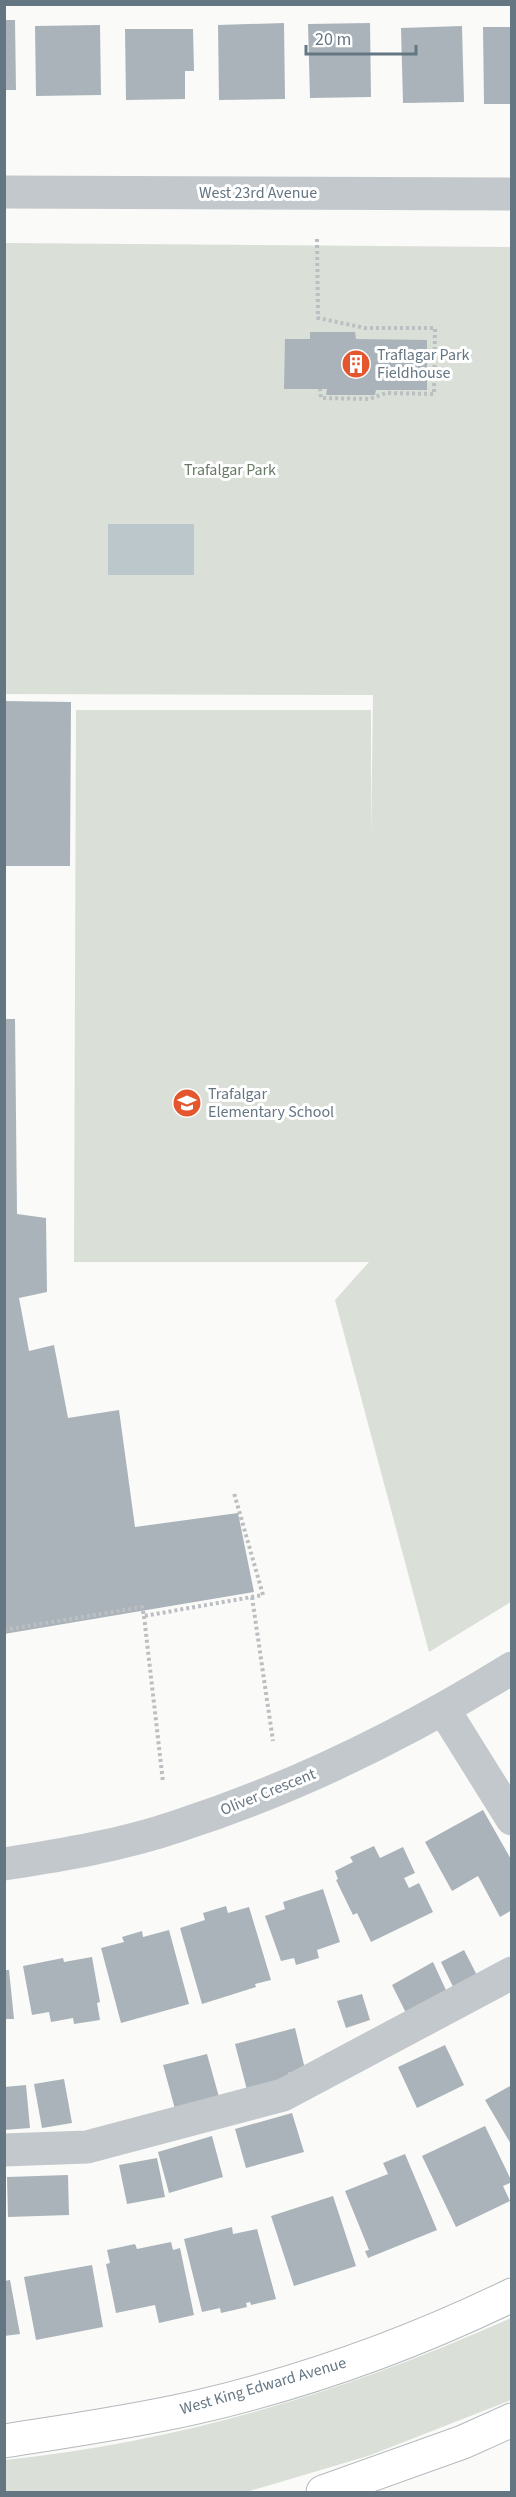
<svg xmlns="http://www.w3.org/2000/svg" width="516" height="2497" font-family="'Source Sans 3',sans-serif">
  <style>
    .green { fill: #dadfd7 }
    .water { fill: #bbc7cb }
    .building { fill: #aab3b9 }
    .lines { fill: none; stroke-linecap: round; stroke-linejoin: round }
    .major-casing { stroke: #b5babe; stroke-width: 35 }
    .path { stroke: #bbbfc2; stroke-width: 4; stroke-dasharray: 3 3; stroke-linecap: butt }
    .minor { stroke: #c3c8cc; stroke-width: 33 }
    .major { stroke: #fff; stroke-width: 33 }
    .labels { text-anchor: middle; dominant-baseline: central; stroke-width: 6; stroke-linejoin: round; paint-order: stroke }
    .street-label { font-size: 16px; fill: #657683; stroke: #fff }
    .poi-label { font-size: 16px; fill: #657683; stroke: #fff; text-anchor: start }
    .park-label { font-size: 16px; fill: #687a64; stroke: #fff }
  </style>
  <rect width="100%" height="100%" fill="#fafaf8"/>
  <path class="green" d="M5,243L511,247V1602L429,1652L335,1300L369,1262H74L76,710H371V839L373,695L5,694Z
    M511,2318V2400L368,2456L246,2492H5V2460C183,2441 348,2391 511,2318Z"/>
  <path class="water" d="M108,524H194V575H108Z"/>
  <path class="building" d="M4,20H15L16,90H4Z
    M284,23L285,99L219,100L218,25Z
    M370,23L371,97L310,98L308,24Z
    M100,25L101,95L36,96L35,26Z
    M462,26L464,102L403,103L401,28Z
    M483,27H512V104H484Z
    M125,29H193L194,71H185V99L126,100Z
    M310,332H355L356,339L427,340V390H376L375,395H326L327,389H284L285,339H310Z
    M4,701L71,702L70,866H4Z
    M4,1019H15L17,1214L46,1218L47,1292L19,1298L29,1351L54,1345L68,1418L119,1410L135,1527L238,1513L254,1592L4,1634Z
    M483,1810L512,1861V1910L500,1917L478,1876L452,1891L425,1842Z
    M374,1846L380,1858L403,1847L415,1873L404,1878L409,1888L419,1883L433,1912L371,1942L357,1913L353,1915L336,1880L338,1879L335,1871L353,1862L350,1857Z
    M323,1889L340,1942L317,1950L319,1958L296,1965L294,1958L281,1961L265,1916L285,1909L283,1902Z
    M226,1906L228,1913L249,1907L271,1980L255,1984L256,1987L202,2004L180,1928L205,1920L203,1913Z
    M169,1930L189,2004L121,2023L101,1948L124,1942L122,1937L142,1931L143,1937Z
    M464,1950L483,1987L459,1999L441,1962Z
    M92,1957L100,2002L97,2003L100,2020L74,2024L73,2018L51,2022L49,2012L32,2015L23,1966L63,1958L64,1962Z
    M433,1962L451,2001L410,2021L392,1985Z
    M4,1970H9L14,2019H4Z
    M362,1994L370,2020L346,2028L337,2001Z
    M295,2028L305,2069L288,2073L289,2079L247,2090L235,2044Z
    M445,2045L464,2085L417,2108L398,2067Z
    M207,2054L219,2097L175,2109L163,2065Z
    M64,2079L72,2123L42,2128L34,2084Z
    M26,2085L30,2128L4,2130V2087Z
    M512,2085V2146L485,2100Z
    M292,2113L304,2152L246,2168L235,2129Z
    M485,2126L512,2182L503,2186L510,2201L456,2227L422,2156Z
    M212,2136L223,2177L169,2193L158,2152Z
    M405,2154L437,2230L368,2258L365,2251L369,2250L345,2191L388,2174L383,2163Z
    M157,2158L165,2197L127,2204L119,2165Z
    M68,2175L69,2215L8,2217L7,2177Z
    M333,2196L356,2266L294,2286L271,2216Z
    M232,2227L233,2234L257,2229L276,2299L251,2305L250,2302L246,2303L247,2307L221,2313L220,2308L202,2312L184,2239Z
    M171,2242L173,2250L180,2248L194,2315L159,2323L155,2305L116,2313L106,2264L110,2263L107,2250L135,2244L137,2249Z
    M92,2265L103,2327L36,2340L24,2277Z
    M10,2280L20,2334L4,2336V2281Z"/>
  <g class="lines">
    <g class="major-casing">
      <path id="major" d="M4,2441C68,2431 131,2422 193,2408C302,2383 411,2344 512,2295
        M323,2492L463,2442L512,2420"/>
    </g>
    <path class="path" d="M317,239L318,318L365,328H435L434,394L386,393L369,399L321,398L320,389
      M252,1597L273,1741
      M144,1616L163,1782
      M4,1630L142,1607L144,1616L263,1595L234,1493"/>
    <path class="minor" d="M4,192L512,194
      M444,1710L512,1819
      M4,1864C62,1855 123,1845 178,1826C296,1788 407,1733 512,1668
      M4,2150L87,2147L283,2095L512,1973"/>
    <use href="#major" class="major"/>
  </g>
  <defs>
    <g id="building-disc" transform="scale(1.5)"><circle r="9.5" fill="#e4572e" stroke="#fff"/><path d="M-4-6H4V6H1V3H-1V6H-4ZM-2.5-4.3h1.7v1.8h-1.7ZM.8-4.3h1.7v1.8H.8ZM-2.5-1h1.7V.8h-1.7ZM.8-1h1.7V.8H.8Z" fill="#fff"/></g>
    <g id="school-disc" transform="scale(1.5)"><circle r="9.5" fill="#e4572e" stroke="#fff"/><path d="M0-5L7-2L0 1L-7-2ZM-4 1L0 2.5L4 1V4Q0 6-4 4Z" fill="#fff"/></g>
  </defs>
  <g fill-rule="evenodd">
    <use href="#building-disc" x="356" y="364"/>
    <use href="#school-disc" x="187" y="1103"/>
  </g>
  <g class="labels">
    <g class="street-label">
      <text x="258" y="193">West 23rd Avenue</text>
      <text transform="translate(268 1792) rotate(-22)">Oliver Crescent</text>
      <text transform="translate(263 2386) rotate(-16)">West King Edward Avenue</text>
    </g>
    <g class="poi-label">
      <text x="377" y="355">Traflagar Park<tspan x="377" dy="18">Fieldhouse</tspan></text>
      <text x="208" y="1094">Trafalgar<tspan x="208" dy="18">Elementary School</tspan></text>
    </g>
    <g class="park-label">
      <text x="230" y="470">Trafalgar Park</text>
    </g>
  </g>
  <rect width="516" height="2497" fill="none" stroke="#657683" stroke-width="12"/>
  <path d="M306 45v9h110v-9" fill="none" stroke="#657683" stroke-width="3"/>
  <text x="315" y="45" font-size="18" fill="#657683" stroke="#ffffff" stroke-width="4.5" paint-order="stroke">20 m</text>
</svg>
